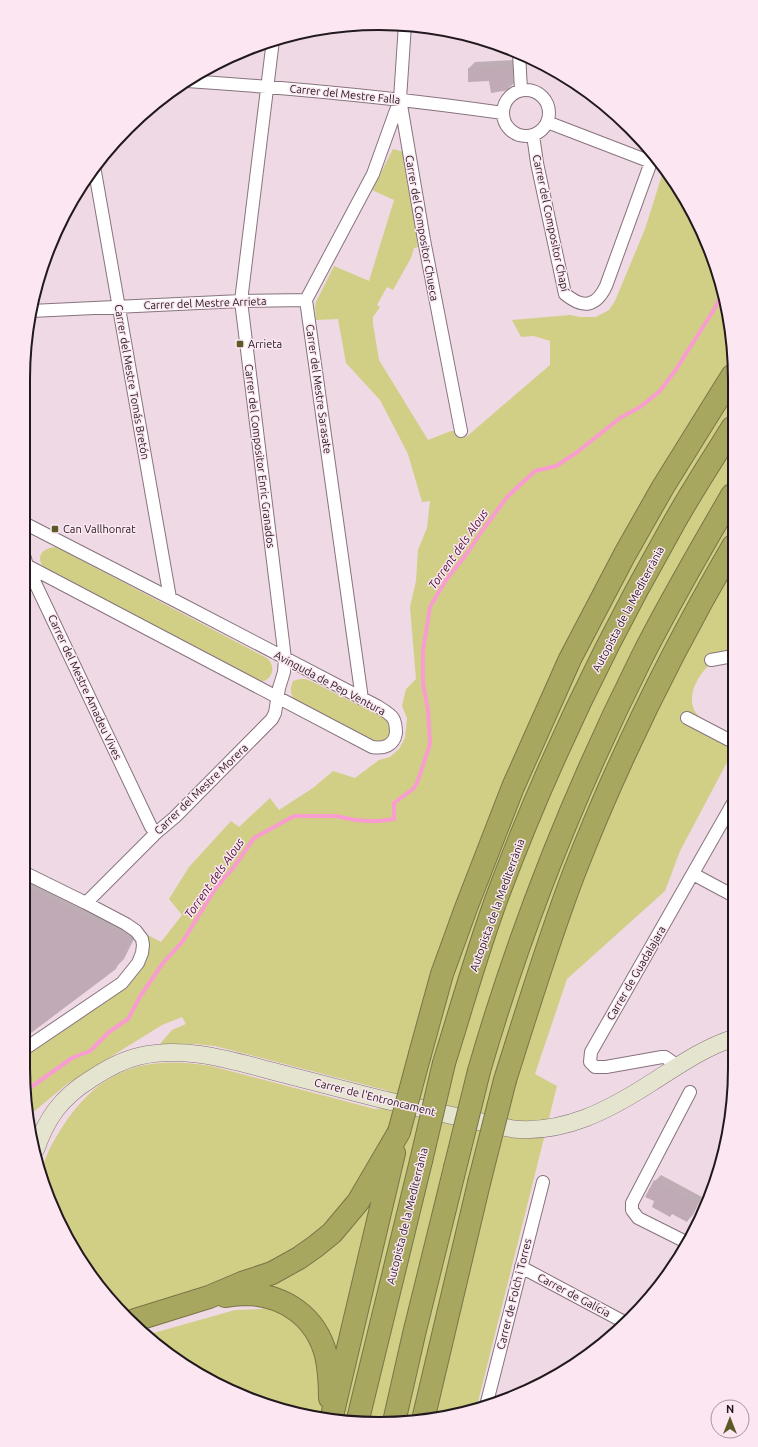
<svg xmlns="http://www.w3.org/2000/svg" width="758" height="1447" font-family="Ubuntu,sans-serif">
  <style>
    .green { fill: #d0cf85 }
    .shadow { fill: #0003 }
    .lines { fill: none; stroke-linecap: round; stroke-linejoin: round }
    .stream { stroke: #f99cd0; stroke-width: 4 }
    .building { fill: #bfaab5 }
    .street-casing { stroke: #87737e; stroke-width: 14 }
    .secondary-casing { stroke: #87737e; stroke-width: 18 }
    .highway-casing { stroke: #797548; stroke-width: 24 }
    .street { stroke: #fff; stroke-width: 12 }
    .secondary { stroke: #e5e5cf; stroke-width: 17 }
    .highway { stroke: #a8a75f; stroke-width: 22 }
    .highway-bridge-casing { stroke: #797548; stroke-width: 24; stroke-linecap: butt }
    .highway-bridge { stroke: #a8a75f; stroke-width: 22 }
    .poi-dot { fill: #5c5a27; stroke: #fce6f1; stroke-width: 1.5 }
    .labels { text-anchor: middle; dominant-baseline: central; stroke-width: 3; stroke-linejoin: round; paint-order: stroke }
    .street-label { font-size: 11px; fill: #21191d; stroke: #fce6f1 }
    .poi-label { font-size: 11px; fill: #21191d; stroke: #fce6f1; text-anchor: start }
    .water-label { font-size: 12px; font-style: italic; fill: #470f33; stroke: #fce6f1 }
    .rim { fill: none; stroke: #21191d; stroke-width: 2 }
  </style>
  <rect width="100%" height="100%" fill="#efd9e4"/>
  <path class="green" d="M393,149L404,152L418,247L414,248L411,258L393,290L387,287L377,305L380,307L373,317V324L379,360L428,440L451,431H461L465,438L550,365V341L534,336L521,337L512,320L570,315L580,317H596L609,310L615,301L645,229L664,169L675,181L708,243L732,332L733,651C727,654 721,656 716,659C701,670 684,695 696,713C704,724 721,730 733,736V751L680,851L665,891L567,979L535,1074L557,1086L476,1410L403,1423L287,1412L181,1364L150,1334L235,1310L262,1309L263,1268L228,1280L126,1312L97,1285L42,1183C39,1167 50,1147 58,1134C95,1072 140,1054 211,1066L375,1109L386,1108L389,1091L215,1046L195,1044L159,1045L172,1030L186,1024L182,1017L162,1025L67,1084L31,1114L23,1068V1056L120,989L147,950L146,934L161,942L182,915L169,899L189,867L231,821L239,827L270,798L279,810L313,788L333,771L355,778L379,760L390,757L399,749L405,738L407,718L402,706L406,689L416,679L410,607L416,581L418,550L427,528L430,501L422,502L408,454L380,400L346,363L338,319L316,320L315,307L316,302L334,266L369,281L394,200L372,190Z
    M54,547L60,549L261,655C263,656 267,658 269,660C276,669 271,680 261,682L45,569C35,558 41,549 54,547Z
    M300,679H305L311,681L386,719C394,736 388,745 368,739C361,737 353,732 346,728C329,719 311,709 294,700C290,692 290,689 293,681Z"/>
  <path class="shadow" d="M515,60V73L513,75L514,83L508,89L490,80L469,81V68L475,62Z
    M23,872L138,931L124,959L115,968L23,1038Z
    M661,1175L702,1197L693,1215L687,1221L656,1201L655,1181Z"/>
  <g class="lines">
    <path class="stream" d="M27,1090L72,1058L90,1051L109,1032L128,1019L141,995L163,963L183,941L215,889L234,867L254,838L294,816H336L355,820L369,821H379L394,819V803L413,789L417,783L430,744L428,710L423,683V651L430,607L446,580L468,552L482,531L507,497L535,471L556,466L576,453L620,418L640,407L659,392L675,371L715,308L722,293"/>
  </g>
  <path class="building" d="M509,66L510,80H507L509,90L491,93L489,81L468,82V68Z
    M23,885L130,939L116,969L23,1039Z
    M654,1180L696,1203L687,1222L672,1214L670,1217L652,1207L654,1201L645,1197Z"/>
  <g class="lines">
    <g class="street-casing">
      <path id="street" d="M405,24L400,99L424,240L461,431
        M519,53L521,90
        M187,81C293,88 398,98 503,113
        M503 113a23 23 0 1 1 46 0a23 23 0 1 1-46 0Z
        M547,122L651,162
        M533,135L537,163L565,294C583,309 596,307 606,286L651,162L652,155
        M94,166L170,598
        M31,311L241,301L306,300
        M24,538V555L27,566L151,827L156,833
        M24,564L372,747C383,749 394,746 396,733C396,728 396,723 393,718C389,713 383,710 377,706L170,598L24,523
        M711,660L733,656
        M362,699L306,300L373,174L400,99
        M687,718L733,742
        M693,874L734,896
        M86,903L156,833L175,817L272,719L275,713L279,688L284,672L285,659L281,626L241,301L273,40
        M23,1050L122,983L138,963L142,953L143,945L142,939L136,931L126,924L86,903L23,872
        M678,1066L665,1057H662L606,1067H595L590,1062L591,1052L733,803
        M686,1242L638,1218L632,1210V1203L690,1092
        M521,1267L626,1323
        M486,1406L543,1182"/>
    </g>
    <g class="secondary-casing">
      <path id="secondary" d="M36,1149C47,1117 62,1097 91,1079C106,1069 122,1060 140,1056C183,1046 227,1059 268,1070C296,1077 325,1085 353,1092C406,1106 459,1117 513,1129C564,1134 609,1110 651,1083C678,1066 703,1048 734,1038"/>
    </g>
    <g class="highway-casing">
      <path id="highway" d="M420,1054L442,974L466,908L513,787L570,659L625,554L663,487L732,376
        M444,1063C462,1006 478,948 499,892C546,767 604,646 670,530C689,495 711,462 732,428
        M479,1071C520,929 575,791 641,659C669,603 701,549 732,495
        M505,1080C527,1011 548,941 574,873C618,760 672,651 733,546
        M225,1296C232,1295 239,1294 246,1294C285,1295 316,1317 326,1355C329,1369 330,1384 330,1398
        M135,1320L209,1297L242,1283L272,1273L299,1258L316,1246L332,1233L358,1202L399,1132
        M332,1416L394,1153
        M358,1419L421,1161
        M423,1420L479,1183
        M394,1422L414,1334L455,1168"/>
    </g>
    <use href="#street" class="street"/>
    <use href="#secondary" class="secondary"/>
    <use href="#highway" class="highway"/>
    <g class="highway-bridge-casing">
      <path id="highway-bridge" d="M399,1132L420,1054
        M421,1161L444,1063
        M455,1168L479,1071
        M479,1183L505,1080"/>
    </g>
    <use href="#highway-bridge" class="highway-bridge"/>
  </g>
  <g class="poi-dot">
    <rect x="236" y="340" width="8" height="8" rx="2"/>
    <rect x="51" y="525" width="8" height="8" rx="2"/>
  </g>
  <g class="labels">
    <g class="street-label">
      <text transform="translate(345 94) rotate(6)">Carrer del Mestre Falla</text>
      <text transform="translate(551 223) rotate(78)">Carrer del Compositor Chapí</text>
      <text transform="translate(422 228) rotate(80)">Carrer del Compositor Chueca</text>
      <text transform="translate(205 303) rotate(-2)">Carrer del Mestre Arrieta</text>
      <text transform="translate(132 382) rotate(80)">Carrer del Mestre Tomás Bretón</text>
      <text transform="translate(319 389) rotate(82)">Carrer del Mestre Sarasate</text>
      <text transform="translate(260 456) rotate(83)">Carrer del Compositor Enric Granados</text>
      <text transform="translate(628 609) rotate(-62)">Autopista de la Mediterrània</text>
      <text transform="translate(330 683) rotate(28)">Avinguda de Pep Ventura</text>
      <text transform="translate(85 687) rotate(65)">Carrer del Mestre Amadeu Vives</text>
      <text transform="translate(201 789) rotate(-44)">Carrer del Mestre Morera</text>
      <text transform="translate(497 905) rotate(-70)">Autopista de la Mediterrània</text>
      <text transform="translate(636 973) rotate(-60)">Carrer de Guadalajara</text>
      <text transform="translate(375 1097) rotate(14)">Carrer de l'Entroncament</text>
      <text transform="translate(407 1216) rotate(-76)">Autopista de la Mediterrània</text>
      <text transform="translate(514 1294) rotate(-76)">Carrer de Folch i Torres</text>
      <text transform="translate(574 1295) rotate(28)">Carrer de Galícia</text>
    </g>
    <g class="poi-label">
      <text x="248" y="344">Arrieta</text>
      <text x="63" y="529">Can Vallhonrat</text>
    </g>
    <g class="water-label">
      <text transform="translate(458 549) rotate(-55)">Torrent dels Alous</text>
      <text transform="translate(214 878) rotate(-55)">Torrent dels Alous</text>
    </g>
  </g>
  <path d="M0 0H758V1447H0ZM379 30H379A349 349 0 0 1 728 379V1068A349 349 0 0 1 379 1417H379A349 349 0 0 1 30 1068V379A349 349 0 0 1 379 30Z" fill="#fce6f1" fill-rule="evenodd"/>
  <path class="rim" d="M379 30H379A349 349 0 0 1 728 379V1068A349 349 0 0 1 379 1417H379A349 349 0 0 1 30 1068V379A349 349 0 0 1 379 30Z"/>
  <g transform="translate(730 1419)"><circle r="19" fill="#fce6f1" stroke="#a4949c"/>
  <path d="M0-3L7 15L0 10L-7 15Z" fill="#5c5a27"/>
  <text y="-6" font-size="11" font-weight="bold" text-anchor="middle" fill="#21191d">N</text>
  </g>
</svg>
